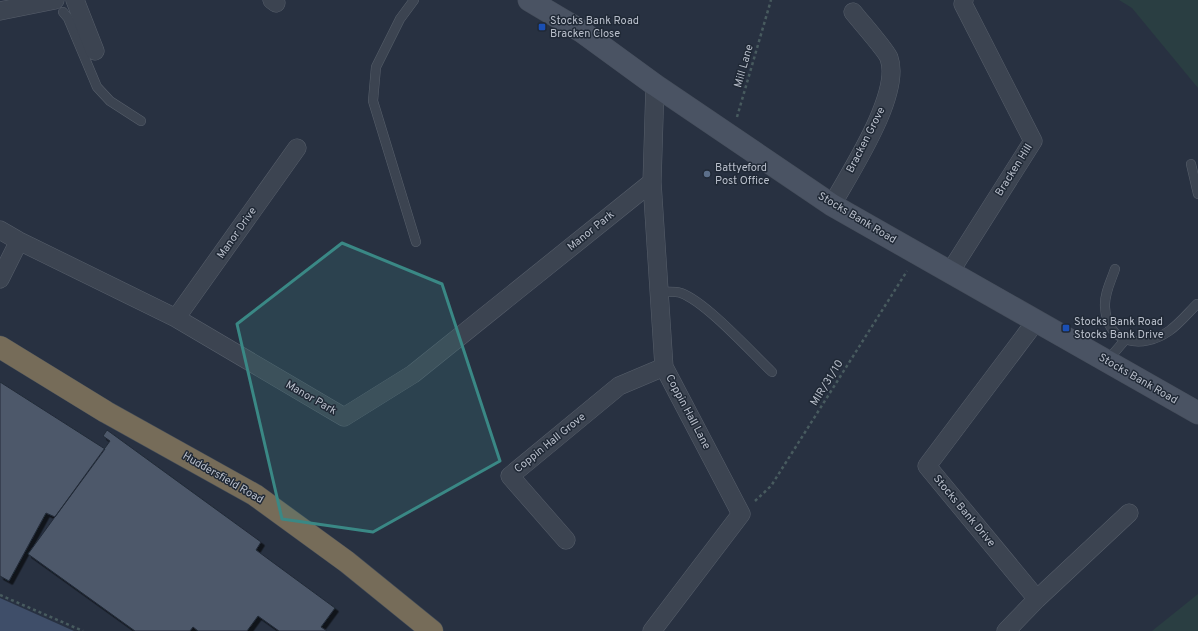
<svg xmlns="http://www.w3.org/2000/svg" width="1198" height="631" font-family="Overpass,sans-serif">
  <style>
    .green { fill: #2a3e42 }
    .water { fill: #3f4e69 }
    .building { fill: #4e586a; stroke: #222b38; filter: url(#shadow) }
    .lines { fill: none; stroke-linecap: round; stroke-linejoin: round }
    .lane-casing { stroke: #575f6b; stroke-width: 10 }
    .street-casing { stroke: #575f6b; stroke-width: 19 }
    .secondary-casing { stroke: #454d5a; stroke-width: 23 }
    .highway-casing { stroke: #434c58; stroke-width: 23 }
    .path { stroke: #485b5f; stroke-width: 2.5; stroke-dasharray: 3 3; stroke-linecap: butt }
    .lane { stroke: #3c4451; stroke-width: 9 }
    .street { stroke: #3c4451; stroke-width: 18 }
    .secondary { stroke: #4a5363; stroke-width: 22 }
    .highway { stroke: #766c59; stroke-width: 22 }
    .marked { fill: #3a8885; fill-opacity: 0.2; stroke: #3a8885; stroke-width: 3; stroke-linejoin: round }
    .transit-dot { fill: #1a4fb4; stroke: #202936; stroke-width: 1.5 }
    .service-dot { fill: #5c6f8a; stroke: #202936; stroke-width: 1.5 }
    .labels { text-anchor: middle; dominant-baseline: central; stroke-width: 3; stroke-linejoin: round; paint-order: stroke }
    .poi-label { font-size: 11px; fill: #b9bfcb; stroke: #202936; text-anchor: start }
    .street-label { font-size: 11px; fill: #b9bfcb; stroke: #202936 }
  </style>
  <defs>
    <filter id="shadow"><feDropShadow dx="3.5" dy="3.5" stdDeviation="0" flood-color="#0009"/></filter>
  </defs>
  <rect width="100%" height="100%" fill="#283141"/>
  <path class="green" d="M1119,0H1198V88L1132,8Z
    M1198,594V631H1152Z"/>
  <path class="water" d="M0,598L74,631H0Z"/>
  <path class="building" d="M0,382L105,449L55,517L46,513L9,581L0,576Z
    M107,430L261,542L256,550L335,608L321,627L327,631H279L258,616L247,631H198L193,627L190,631H135L28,554L110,441L103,436Z"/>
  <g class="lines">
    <g class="lane-casing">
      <path id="lane" d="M414,0L400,19L376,67L373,101L416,242
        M63,12L68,18L97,87L110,101L141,121
        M1191,164L1198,194
        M1115,269C1111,281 1104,294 1105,307C1107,344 1142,350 1169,331C1179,324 1188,313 1197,304
        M659,292C667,292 674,291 681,293C706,302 751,352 772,372
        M1107,361L1125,340"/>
    </g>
    <g class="street-casing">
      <path id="street" d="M75,0L95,51
        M272,0L276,3
        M0,11L55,0
        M832,205C850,172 902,94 889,58C886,50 860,21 853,12
        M0,230L19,241L176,318L344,417L413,374L652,182
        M950,272L1033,141L963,4L964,0
        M0,279L19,241
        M176,318L297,148
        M1036,321L927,466L1037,599L1129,513
        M566,540L510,476L619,386L664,367
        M652,631L741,514L664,367L652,182L655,85
        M1006,631L1037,599"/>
    </g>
    <g class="secondary-casing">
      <path id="secondary" d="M529,0L581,31L655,85L832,205L1198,413"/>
    </g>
    <g class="highway-casing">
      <path id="highway" d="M0,347L106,412L255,495L347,562L432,631"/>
    </g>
    <path class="path" d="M737,117L771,0
      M755,501L771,486L907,271
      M0,595L83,631"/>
    <use href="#lane" class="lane"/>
    <use href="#street" class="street"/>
    <use href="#secondary" class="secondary"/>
    <use href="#highway" class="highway"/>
  </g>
  <path class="marked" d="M342,243L442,284L500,461L373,532L282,519L237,324Z"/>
  <g class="transit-dot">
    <rect x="538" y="23" width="8" height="8" rx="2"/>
    <rect x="1062" y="324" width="8" height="8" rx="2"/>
  </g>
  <circle class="service-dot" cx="707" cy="174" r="4"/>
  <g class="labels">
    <g class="poi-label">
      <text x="550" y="21">Stocks Bank Road<tspan x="550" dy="13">Bracken Close</tspan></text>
      <text x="715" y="168">Battyeford<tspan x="715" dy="13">Post Office</tspan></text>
      <text x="1074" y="322">Stocks Bank Road<tspan x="1074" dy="13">Stocks Bank Drive</tspan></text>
    </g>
    <g class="street-label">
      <text transform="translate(744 66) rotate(-74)">Mill Lane</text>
      <text transform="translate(866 140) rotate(-63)">Bracken Grove</text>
      <text transform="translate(1014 170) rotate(-58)">Bracken Hill</text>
      <text transform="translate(857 218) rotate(31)">Stocks Bank Road</text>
      <text transform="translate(591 231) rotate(-39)">Manor Park</text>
      <text transform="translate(237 233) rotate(-55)">Manor Drive</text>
      <text transform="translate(1138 379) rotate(30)">Stocks Bank Road</text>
      <text transform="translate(827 383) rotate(-58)">MIR/31/10</text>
      <text transform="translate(311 398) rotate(30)">Manor Park</text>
      <text transform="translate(688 412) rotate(62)">Coppin Hall Lane</text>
      <text transform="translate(550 443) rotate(-39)">Coppin Hall Grove</text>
      <text transform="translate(223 478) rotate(30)">Huddersfield Road</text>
      <text transform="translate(964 511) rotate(50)">Stocks Bank Drive</text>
    </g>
  </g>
</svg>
